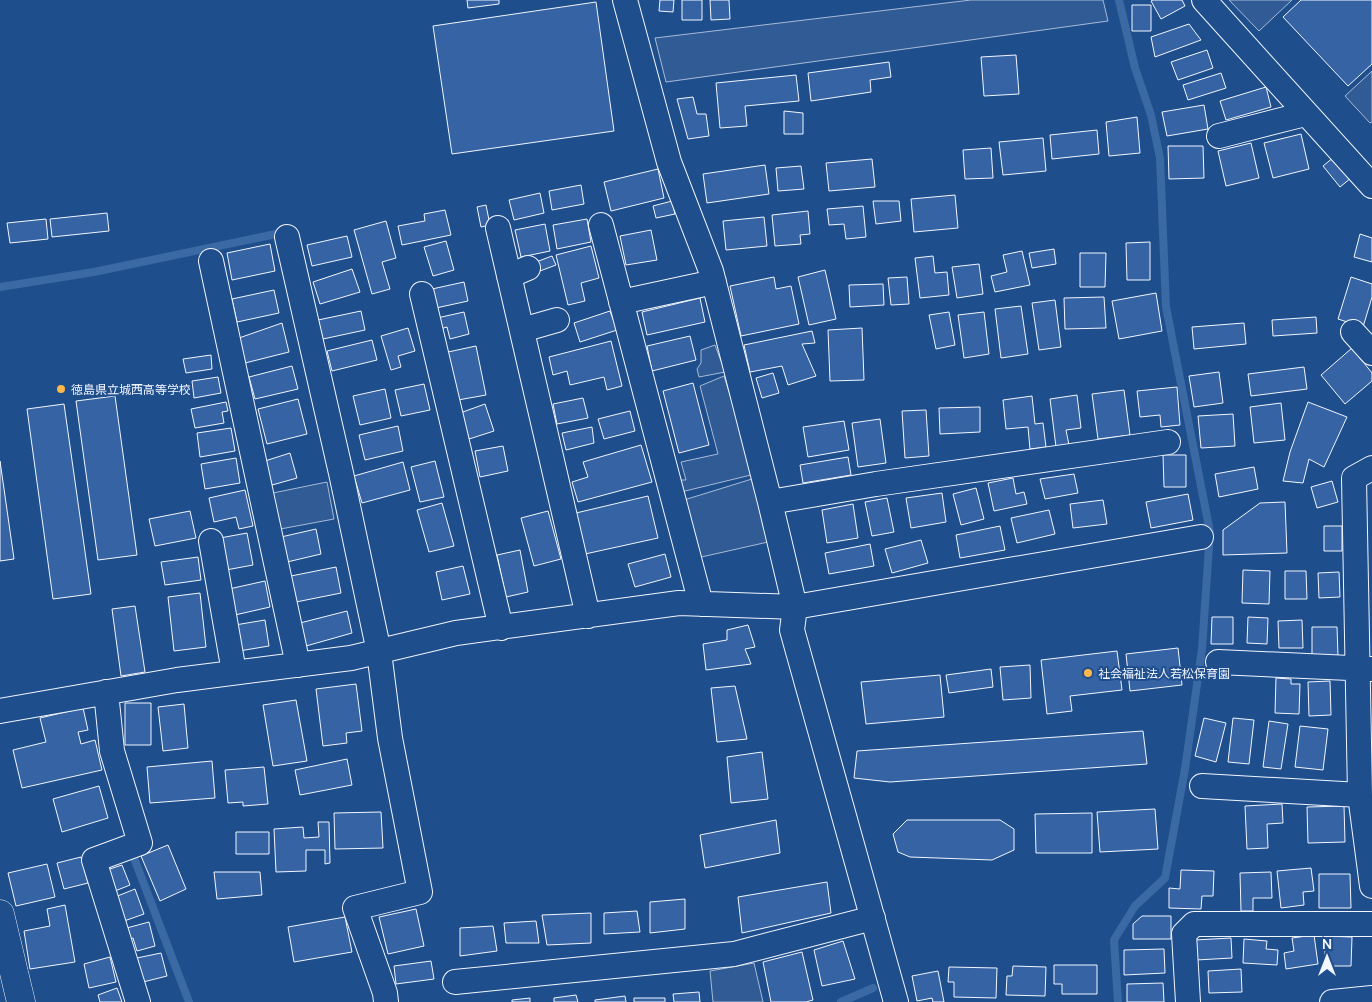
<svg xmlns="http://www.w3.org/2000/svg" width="1372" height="1002" font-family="Manrope,'Noto Sans JP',sans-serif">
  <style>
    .parking { fill: #305b95; stroke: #a8bbd7 }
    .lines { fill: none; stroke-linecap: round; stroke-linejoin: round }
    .stream { stroke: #3b69a3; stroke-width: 8 }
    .building { fill: #3563a3; stroke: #f2f6ff }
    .street-casing { stroke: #f2f6ff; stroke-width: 26 }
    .secondary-casing { stroke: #f2f6ff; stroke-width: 29 }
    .street { stroke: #1f4e8c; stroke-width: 24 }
    .secondary { stroke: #1f4e8c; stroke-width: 28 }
    .poi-dot { fill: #ffb74d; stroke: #1f4e8c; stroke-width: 2 }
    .labels { text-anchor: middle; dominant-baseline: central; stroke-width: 4; stroke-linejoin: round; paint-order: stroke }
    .poi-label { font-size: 12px; fill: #f2f6ff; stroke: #1f4e8c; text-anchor: start }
  </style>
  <rect width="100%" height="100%" fill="#1f4e8c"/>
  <path class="parking" d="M971,0H1103L1108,21L666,82L655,38Z
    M1229,0H1292L1259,31Z
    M1372,71V122L1370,123L1345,96Z
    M715,345L725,372L699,377L697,369L701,363V350Z
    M724,376L755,474L681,492L678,480H686L681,462L718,454L700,386Z
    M752,479L768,542L697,558L684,500Z
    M327,482L334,519L275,530L268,494Z
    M754,963L763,1002H713L710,971Z"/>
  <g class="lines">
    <path class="stream" d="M0,287L94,272L276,234
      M134,858L189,1002
      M841,1002L873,988
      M1118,1002L1114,940L1135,906L1165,878L1185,769L1202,649L1210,532L1166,307L1160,158L1151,115L1135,68L1119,0"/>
  </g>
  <path class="building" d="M467,0H499V4L468,8Z
    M660,0H674L673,12L659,11Z
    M682,0H702V20H682Z
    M710,0H729L730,19L711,20Z
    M1153,0H1182L1185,6L1161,19L1151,1Z
    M1301,0H1372V64L1348,86L1283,17Z
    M596,2L614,131L452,154L433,26Z
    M1132,5H1151V31H1132Z
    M1189,24L1201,40L1155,57L1151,37Z
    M1207,50L1213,68L1178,80L1171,62Z
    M1016,55L1019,94L984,96L981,57Z
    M889,62L891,77L870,80L871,92L811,101L808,73Z
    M1221,73L1226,88L1188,100L1183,85Z
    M796,75L799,101L745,106L747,126L720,128L716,83Z
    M1266,87L1271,107L1226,120L1220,101Z
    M693,97L697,114H706L709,136L688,139L677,99Z
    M1204,105L1208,129L1167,136L1162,112Z
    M784,111L803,113V134H784Z
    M1137,117L1140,153L1109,156L1106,122Z
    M1097,130L1099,154L1052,159L1050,135Z
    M1301,134L1309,169L1273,178L1264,143Z
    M1043,138L1046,171L1003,175L999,142Z
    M1251,143L1259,178L1226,186L1218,151Z
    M1168,146H1203L1204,178L1169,179Z
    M991,148L993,178L965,179L963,150Z
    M1334,157L1351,178L1340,187L1323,166Z
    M872,159L875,187L829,191L826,163Z
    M765,165L769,194L707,203L703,174Z
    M801,166L804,189L778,191L776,168Z
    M658,169L664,198L611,211L604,182Z
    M581,185L584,204L552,210L549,191Z
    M540,193L544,213L514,220L509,200Z
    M955,195L958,228L914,232L911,199Z
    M672,201L675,214L656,218L653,206Z
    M873,201H899L901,221L876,224Z
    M486,205L490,225L481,227L477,207Z
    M863,206L866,237L846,239L844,224L829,225L827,209Z
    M445,210L451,235L402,245L398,226L425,221L424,214Z
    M808,211L810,234L800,235L801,244L775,246L772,215Z
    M107,213L109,231L52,237L50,219Z
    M764,217L767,246L726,250L723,221Z
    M46,219L48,239L10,243L7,223Z
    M587,219L591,242L557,249L553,225Z
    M386,221L396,258L382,262L390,289L372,294L354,230Z
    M545,224L550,251L521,257L515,230Z
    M651,230L657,260L626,265L620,236Z
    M1360,234L1372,238V262L1354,257Z
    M347,236L352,257L312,266L307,245Z
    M446,241L454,270L433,276L424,247Z
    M1150,242V280H1127L1126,243Z
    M270,244L275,271L232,280L227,253Z
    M591,246L599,278L581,283L585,301L568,305L556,255Z
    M1054,249L1056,264L1032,268L1029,253Z
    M1022,251L1030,285L995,292L991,276L1007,272L1003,255Z
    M1080,253H1106L1105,287H1080Z
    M552,256L556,265L540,271L536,262Z
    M933,256L935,273L947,272L949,295L920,298L915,258Z
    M979,264L983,294L957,298L952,267Z
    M352,269L360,292L320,304L313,282Z
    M825,270L836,319L809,325L798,277Z
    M774,277L776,289L791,286L799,324L741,336L730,286Z
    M907,277L909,304L891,305L888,278Z
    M1351,277L1372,284V297L1363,327L1338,319Z
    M464,282L468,301L436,308L432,289Z
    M883,284L884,305L850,307L849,285Z
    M274,290L279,313L237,322L232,299Z
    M1156,293L1162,331L1119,339L1112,301Z
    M1104,297L1106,328L1065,329L1064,298Z
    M700,298L705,322L647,335L642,312Z
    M1055,300L1061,347L1039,350L1032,303Z
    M1021,306L1028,354L1001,358L995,309Z
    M361,311L365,330L323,339L318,320Z
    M610,311L617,330L580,342L574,323Z
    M464,312L469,334L450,339L447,327L440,329L437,318Z
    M949,312L955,345L936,349L929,315Z
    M984,312L989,354L964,358L958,315Z
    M1316,317L1317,333L1273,336L1272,320Z
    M282,323L289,352L245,363L239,338Z
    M1244,323L1246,344L1194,349L1192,327Z
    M408,328L415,351L398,356L401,367L391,370L381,336Z
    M862,328L864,380L830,381L828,330Z
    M812,331L815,343L802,344L816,376L788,385L782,366L750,372L744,345Z
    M690,336L696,360L652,371L647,346Z
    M372,340L377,360L332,371L327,351Z
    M611,341L622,386L607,390L604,377L570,385L567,371L553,375L549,357Z
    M476,346L486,395L458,400L448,352Z
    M1352,348L1372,373V381L1345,404L1321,375Z
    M211,355L212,369L186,373L183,359Z
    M292,366L298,389L255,399L249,377Z
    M1304,367L1307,389L1251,396L1248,374Z
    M1219,372L1223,403L1194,407L1189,376Z
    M773,373L779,393L762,398L756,378Z
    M218,377L221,393L194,398L192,381Z
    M693,383L709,445L679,453L663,391Z
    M424,384L430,410L401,416L395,390Z
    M1177,387L1180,425L1161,427L1160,415L1140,417L1137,391Z
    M385,389L391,418L360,425L353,396Z
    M1124,390L1130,435L1098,439L1092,394Z
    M1077,395L1081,428L1066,430L1069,445L1056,447L1050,399Z
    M115,396L137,555L98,560L76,401Z
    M1032,396L1035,424L1043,423L1046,447L1030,449L1028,427L1006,429L1003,400Z
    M583,398L588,418L557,424L553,404Z
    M298,399L307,434L267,444L258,409Z
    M226,402L228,411L222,412L224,423L195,428L191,409Z
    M1308,402L1347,417L1324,467L1309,459L1303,483L1283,481L1290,452Z
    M1281,403L1285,440L1254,443L1250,407Z
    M64,404L91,594L53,599L27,409Z
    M485,404L494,431L469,439L460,413Z
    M980,407V432L940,434L939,408Z
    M926,410L929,456L905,458L902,411Z
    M630,411L635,431L604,439L598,419Z
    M1233,414L1235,446L1201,448L1198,416Z
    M880,419L886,463L858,467L852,423Z
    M844,421L849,450L808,457L803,427Z
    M398,426L403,451L365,460L359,435Z
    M592,427L594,443L566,450L562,433Z
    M231,428L235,451L200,457L197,433Z
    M641,445L652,482L578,502L572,482L588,477L583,462Z
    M503,446L508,471L480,477L475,451Z
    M290,453L297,478L272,485L265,461Z
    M1163,455H1186V487H1164Z
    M848,457L851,475L803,483L800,465Z
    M236,458L240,483L205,489L201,464Z
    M0,461L14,559L0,561Z
    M435,461L444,497L420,502L411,467Z
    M403,462L410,490L362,503L354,476Z
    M1254,467L1258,489L1219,497L1215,474Z
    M1074,474L1078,493L1045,499L1040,479Z
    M1013,478L1016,494L1024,492L1027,504L994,511L988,483Z
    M1332,481L1338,502L1317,508L1311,487Z
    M976,488L984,519L961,525L953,494Z
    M245,490L253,526L239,529L236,517L214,522L209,498Z
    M942,493L946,522L911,528L906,498Z
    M1188,494L1193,520L1151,528L1146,502Z
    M648,496L658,538L585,554L576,513Z
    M887,498L894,532L872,536L865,502Z
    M1103,500L1107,524L1073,528L1070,504Z
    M1285,502L1287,553L1223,555V530L1260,503Z
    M442,503L454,546L429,552L417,510Z
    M853,504L858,538L827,543L822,510Z
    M1049,510L1055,534L1017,543L1011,518Z
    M190,511L196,538L155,546L149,519Z
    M548,511L561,559L534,566L521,518Z
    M1000,526L1005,550L960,558L956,535Z
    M1324,526H1342V551H1324Z
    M316,529L321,554L287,562L281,537Z
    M247,533L253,565L226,570L220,538Z
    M921,540L928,563L892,573L885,549Z
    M870,544L874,566L829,574L825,553Z
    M520,550L528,592L506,597L497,555Z
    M665,554L671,577L635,587L628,564Z
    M198,557L201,580L165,585L161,562Z
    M463,566L470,594L442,600L436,572Z
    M336,567L341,593L296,602L291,576Z
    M1243,570L1270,571L1269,604L1242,603Z
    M1285,571H1306L1307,599H1285Z
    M1339,572L1340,597L1319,598L1318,573Z
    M265,581L270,607L235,615L229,589Z
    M200,593L206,647L174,651L168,597Z
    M135,606L145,672L121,676L112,609Z
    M347,611L352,633L306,646L300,623Z
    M1212,617H1233V644H1211Z
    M1248,617L1268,618L1267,644L1247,643Z
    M265,620L269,646L239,651L235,625Z
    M1302,620L1303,648H1279L1278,621Z
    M748,625L755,647L745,649L751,664L706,670L703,644L727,640V630Z
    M1312,627H1337L1338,656H1312Z
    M1178,648L1182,685L1130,691L1126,654Z
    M1117,651L1122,690L1070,696L1072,711L1047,714L1041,660Z
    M1030,665L1031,698L1003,700L1000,667Z
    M991,669L993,687L949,693L946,675Z
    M940,675L944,717L866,724L861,682Z
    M1276,678L1291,679V684H1300L1299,714L1275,713Z
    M1330,681L1331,715L1309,716L1308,682Z
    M356,684L362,731L346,733L347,743L323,746L316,689Z
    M735,686L747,739L717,742L711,688Z
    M296,700L307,761L273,766L263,705Z
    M125,703H151V745H125Z
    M184,704L188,748L163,751L158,707Z
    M83,708L88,730L78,732L81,744L95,740L102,770L22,788L13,750L46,742L40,718Z
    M1204,718L1226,723L1216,762L1195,756Z
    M1233,718L1254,720L1249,764L1228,762Z
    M1269,721L1288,724L1281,769L1263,767Z
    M1300,726L1328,729L1323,770L1295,767Z
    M1143,731L1147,764L890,782L854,778L857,751Z
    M762,752L768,799L731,803L727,757Z
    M347,759L352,785L300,795L295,770Z
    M212,761L215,798L150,803L147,767Z
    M264,767L268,804L243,806V802L228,803L225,770Z
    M99,786L108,818L62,832L53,799Z
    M1282,804L1283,823L1267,824L1268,848L1247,849L1245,806Z
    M1344,806L1345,842L1308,843L1307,807Z
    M1155,809L1158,849L1100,852L1097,812Z
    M381,812L383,848L335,849L334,813Z
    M1092,813V853H1036L1035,814Z
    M776,820L780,853L705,868L700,835Z
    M907,820H1000L1014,829V850L992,860L910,857L898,852L893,834Z
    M318,822H329L330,863L325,864V850H306V871L276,872L274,829L303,827L304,838L319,837Z
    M236,832H269V854H236Z
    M168,845L186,889L160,901L141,856Z
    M81,857L88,883L64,889L57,863Z
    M47,864L55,897L16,906L8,873Z
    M122,865L130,885L115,891L107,870Z
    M1311,868L1314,891L1303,892L1304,905L1281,908L1277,871Z
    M1181,870L1214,871L1213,896H1202L1201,909L1169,908V888L1180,889Z
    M214,872H260L262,895L217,899Z
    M1271,872L1272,898H1253V911H1241L1240,873Z
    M1319,874H1350L1351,908H1319Z
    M827,882L831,913L742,933L738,897Z
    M135,889L144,914L124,921L115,897Z
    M685,899V929L650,933V902Z
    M65,905L75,962L30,969L24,931L50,926L47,909Z
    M416,909L424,946L388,954L379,917Z
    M637,911L640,932L604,934V913Z
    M591,913V943L547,945L542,915Z
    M1142,916H1171V939H1133V924Z
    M345,917L352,952L294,962L288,927Z
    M536,921L539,943H506L504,923Z
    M149,922L155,946L137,951L133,938L126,940L123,929Z
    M493,926L497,951L460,956V928Z
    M1314,935L1318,964L1286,969L1284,953L1294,951L1292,938Z
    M1325,936L1352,937L1351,966H1325Z
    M1231,938L1232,958L1196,960L1195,940Z
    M1244,939L1267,941L1266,949L1278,950L1277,965L1243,963Z
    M843,941L855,979L822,986L814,950Z
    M1164,949L1165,973L1124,975V950Z
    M802,952L813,1000L806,1002H771L763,962Z
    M161,953L167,976L143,982L137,958Z
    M110,957L116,982L89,988L84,964Z
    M431,961L434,979L396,984L394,966Z
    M1054,965H1097V994H1062V984H1054Z
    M1013,966L1046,967L1045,996L1006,995L1007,976H1012Z
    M949,967L997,968L996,998L954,997V982H948Z
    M1241,969L1242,992L1209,993L1208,971Z
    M938,971L944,1002H933L932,998L917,1001L912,976Z
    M1163,983L1164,1002H1127V984Z
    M117,988L122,1002H100L98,995Z
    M699,992L700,1002H674L673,994Z
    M576,995L578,1002H554V998Z
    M625,996L626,1002H595V1000Z
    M530,998V1002H512V1000Z
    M634,998H665V1002H634Z"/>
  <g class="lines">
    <g class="street-casing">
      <path id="street" d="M625,0L669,162L711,271L770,502L795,607L792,630L896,1002
        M1204,0L1372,186
        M1219,136L1305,114
        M601,225L701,604
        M498,228L588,616
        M287,237L341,473L379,652L390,738L420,892L355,908L385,993L386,1002
        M211,261L298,665
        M509,276L528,268
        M422,294L501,628
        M621,302L714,282
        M522,330L557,320
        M1353,332L1372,353
        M1372,468L1354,478L1360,795L1372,886
        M770,502L876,484L1168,442
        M211,541L234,672
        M1218,662L1372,669
        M106,692L112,751L140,843L94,860L138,1002
        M0,711L177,680L351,658L456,633L679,603L795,607L1201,537
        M1202,786L1360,795
        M455,982L734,954L873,918
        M1188,1002L1184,934L1194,924H1372
        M1332,1002L1372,998"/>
    </g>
    <g class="secondary-casing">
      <path id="secondary" d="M0,914L21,1002"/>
    </g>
    <use href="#street" class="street"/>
    <use href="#secondary" class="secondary"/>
  </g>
  <g class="poi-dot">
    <circle cx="61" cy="389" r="5"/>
    <circle cx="1088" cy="673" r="5"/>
  </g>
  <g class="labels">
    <g class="poi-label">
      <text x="71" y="389">徳島県立城西高等学校</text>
      <text x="1098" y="673">社会福祉法人若松保育園</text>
    </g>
  </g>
  <g transform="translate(1327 957)" stroke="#1f4e8c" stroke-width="4" paint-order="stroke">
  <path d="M0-4L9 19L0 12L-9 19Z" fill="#f2f6ff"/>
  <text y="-8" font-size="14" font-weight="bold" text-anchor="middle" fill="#f2f6ff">N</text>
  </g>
</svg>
